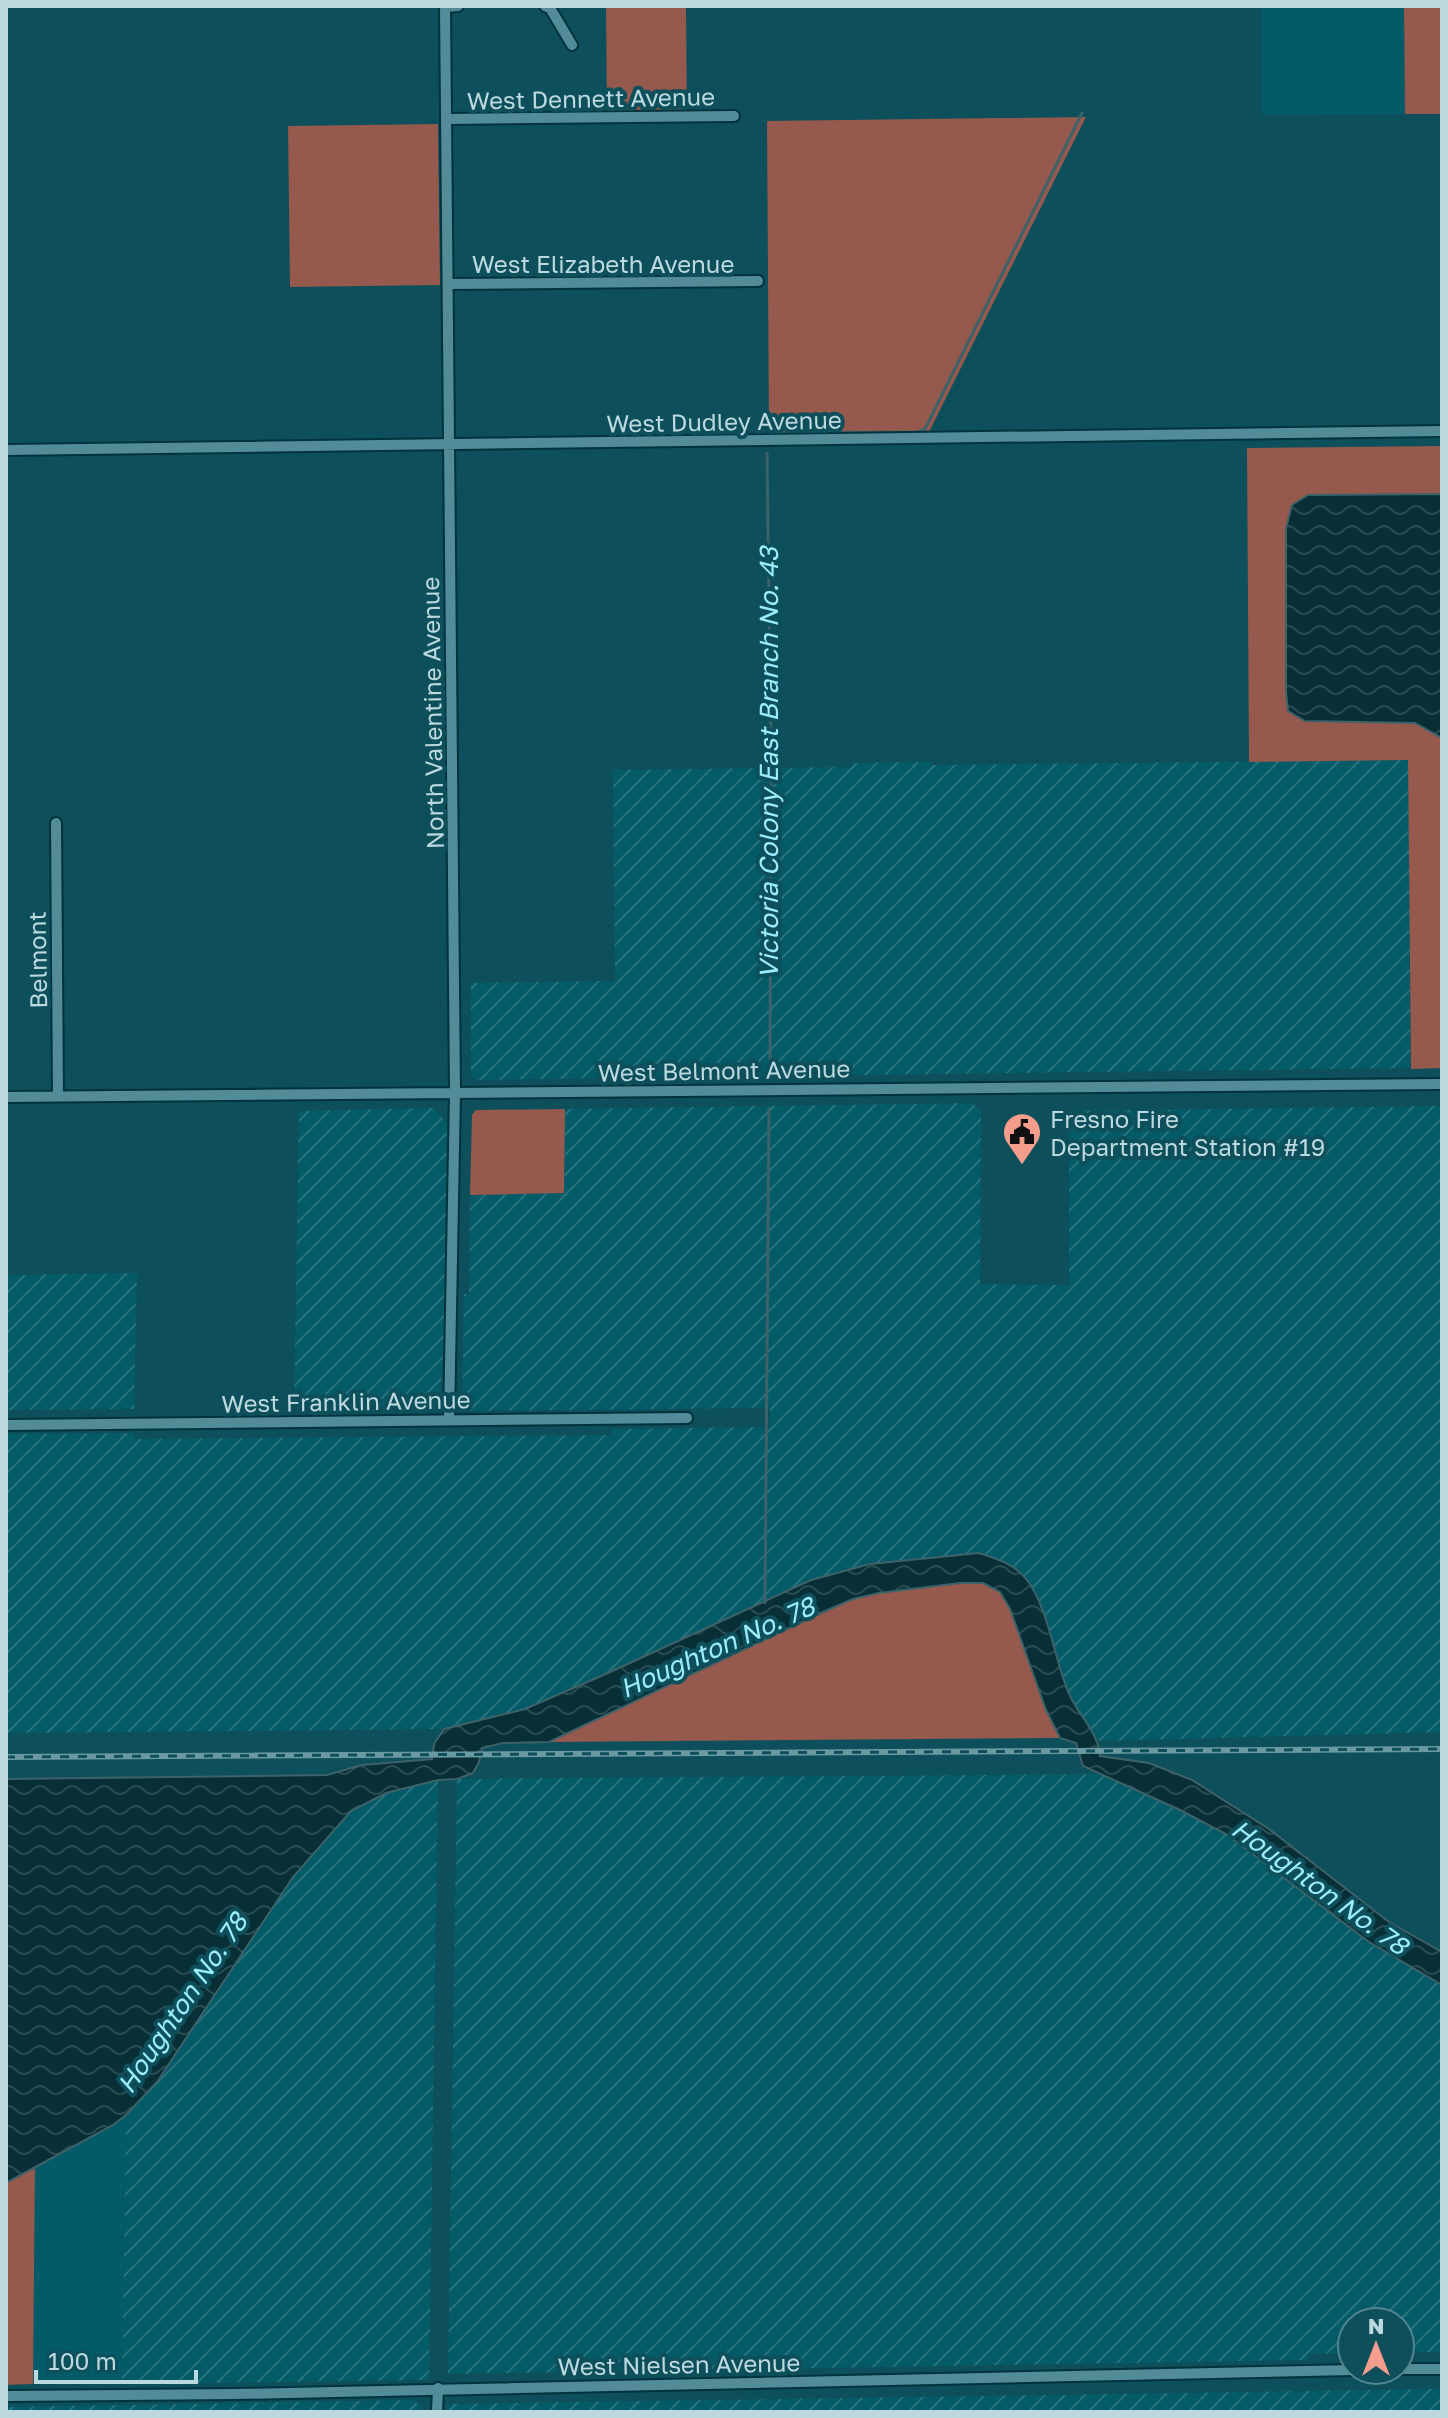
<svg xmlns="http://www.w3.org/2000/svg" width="1448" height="2418" font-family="'Golos Text',sans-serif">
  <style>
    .built { fill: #045b68 }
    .industrial { fill: url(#industrial-furrows) }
    .green { fill: #95594d }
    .water { fill: url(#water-waves); stroke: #3e6269; stroke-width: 2 }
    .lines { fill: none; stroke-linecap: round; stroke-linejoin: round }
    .stream { stroke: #3e6269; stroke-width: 3 }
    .minor-casing { stroke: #00333b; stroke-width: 14 }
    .minor { stroke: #518c98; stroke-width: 10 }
    .rail-casing { stroke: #6b99a2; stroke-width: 6 }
    .rail { stroke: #0d4f5a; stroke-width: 3; stroke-dasharray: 9; stroke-linecap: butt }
    .labels { text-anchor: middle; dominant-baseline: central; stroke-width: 8; stroke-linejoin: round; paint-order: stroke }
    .street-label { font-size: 24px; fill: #bcd9e0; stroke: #0d4f5a }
    .poi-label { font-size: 24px; fill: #bcd9e0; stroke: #0d4f5a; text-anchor: start }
    .water-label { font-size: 26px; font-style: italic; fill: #9bedfe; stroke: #0d4f5a }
  </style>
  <defs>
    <pattern id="industrial-furrows" width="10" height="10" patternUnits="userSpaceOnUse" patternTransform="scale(2)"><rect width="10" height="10" fill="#045b68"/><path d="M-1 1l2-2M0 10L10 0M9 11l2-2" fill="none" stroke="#27727d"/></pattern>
    <pattern id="water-waves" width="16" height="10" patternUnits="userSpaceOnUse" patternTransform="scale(2)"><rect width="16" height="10" fill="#082f36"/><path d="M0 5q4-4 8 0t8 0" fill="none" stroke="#2a4d53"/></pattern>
  </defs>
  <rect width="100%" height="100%" fill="#0d4f5a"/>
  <path class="built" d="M1262,6H1404L1405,114L1262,115Z
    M126,2115L122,2384H33L35,2166L113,2125Z"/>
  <path class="industrial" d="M1409,760L1410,1068L476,1080L471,1076V983L615,981L613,770L851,767L852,763L931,762L932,765Z
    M973,1103L981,1112L980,1284L1069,1285V1111L1442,1106V1732L1099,1741L1075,1706L1065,1686L1038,1602L979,1553L870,1564L841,1571L525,1709L444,1729L6,1733V1434L134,1433L135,1439L611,1435L612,1429L770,1427V1408L462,1411L464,1294H469L470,1195L564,1193L565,1109Z
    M433,1108L447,1123L444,1337L440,1399L431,1406L294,1407L299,1111Z
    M137,1273L134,1409L6,1410V1275Z
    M1101,1774L1180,1810L1226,1834L1369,1942L1442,1985V2352H1400V2322H1352V2353L1309,2354L1308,2360L448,2374L457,1779Z
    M438,1780L429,2380L122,2384L126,2115L157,2082L293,1877L351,1811L386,1793Z
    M1442,2389V2412H447V2404Z
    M413,2400L422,2407V2412H6V2407Z"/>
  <path class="green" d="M606,6H686L687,121L607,122Z
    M1404,6H1442V114H1405Z
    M1086,117L929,432L769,434L767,121Z
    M438,124L440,285L290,287L288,126Z
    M1442,446V1068L1411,1069L1408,760L1249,762L1247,448Z
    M565,1109L564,1193L470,1195L472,1115L476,1110Z
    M960,1583H983L1000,1592L1010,1609L1046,1710L1060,1738L549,1742L853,1599L879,1593Z
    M35,2166L33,2384L6,2385V2183Z"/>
  <path class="water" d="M1442,494V738L1415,723L1305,721L1288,711L1286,692V528L1292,505L1308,495Z
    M979,1553C997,1559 1015,1564 1027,1580C1050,1611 1054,1661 1070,1696C1080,1717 1098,1732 1100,1756L1149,1763L1192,1780L1269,1829L1389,1922L1442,1952V1985L1369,1942L1226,1834L1180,1810L1083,1766L1076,1743L1060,1738L1046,1710L1010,1609L1000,1592L983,1583H960L879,1593L853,1599L823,1612L549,1742L503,1743L482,1748L479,1762L473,1773L457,1779L438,1780L386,1793L351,1811L293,1877L157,2082L126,2115L113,2125L6,2183V1779L327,1775L362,1765L432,1759L434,1744L444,1729L525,1709L608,1673L811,1580L870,1564Z"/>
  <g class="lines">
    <path class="stream" d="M767,436L774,433L918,432L925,429L1082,113
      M767,453L771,767L770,1074
      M765,1603L769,1109"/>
    <g class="minor-casing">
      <path id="minor" d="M445,6L455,1093L449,1420
        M545,6L550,8L572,45
        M445,7L458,6
        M447,119L734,116
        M448,284L758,281
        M6,450L1442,431
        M56,823L58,1096
        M6,1097L1442,1084
        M6,1425L687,1418
        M1400,2369H1442
        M6,2396L237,2394L1353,2370
        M437,2412L438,2388"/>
    </g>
    <use href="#minor" class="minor"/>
    <g class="rail-casing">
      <path id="rail" d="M6,1757L1442,1749"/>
    </g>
    <use href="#rail" class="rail"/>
  </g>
  <defs>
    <g id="civic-pin" transform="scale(2)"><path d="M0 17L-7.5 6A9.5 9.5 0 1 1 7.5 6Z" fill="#f49d8c" stroke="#0d4f5a"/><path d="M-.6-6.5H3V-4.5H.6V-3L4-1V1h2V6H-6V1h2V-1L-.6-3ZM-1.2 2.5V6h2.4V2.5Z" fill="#111"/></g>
  </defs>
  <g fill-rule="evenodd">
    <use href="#civic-pin" x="1022" y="1132"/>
  </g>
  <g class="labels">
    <g class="street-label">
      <text transform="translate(591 98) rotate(-1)">West Dennett Avenue</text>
      <text x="603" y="263">West Elizabeth Avenue</text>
      <text transform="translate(724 421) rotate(-1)">West Dudley Avenue</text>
      <text transform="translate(432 713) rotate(-91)">North Valentine Avenue</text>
      <text transform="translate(37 960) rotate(-91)">Belmont</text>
      <text transform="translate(724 1070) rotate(-1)">West Belmont Avenue</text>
      <text transform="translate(346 1401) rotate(-1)">West Franklin Avenue</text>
      <text transform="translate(679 2364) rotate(-1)">West Nielsen Avenue</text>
    </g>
    <g class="poi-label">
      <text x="1050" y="1118">Fresno Fire<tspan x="1050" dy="28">Department Station #19</tspan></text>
    </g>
    <g class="water-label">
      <text transform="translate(768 763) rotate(-90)">Victoria Colony East Branch No. 43</text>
      <text transform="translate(717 1647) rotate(-24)">Houghton No. 78</text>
      <text transform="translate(1320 1887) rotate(36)">Houghton No. 78</text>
      <text transform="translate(182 2003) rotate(-56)">Houghton No. 78</text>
    </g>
  </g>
  <rect width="1448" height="2418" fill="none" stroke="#bcd9e0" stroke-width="16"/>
  <g transform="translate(1376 2346)"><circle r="38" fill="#0d4f5a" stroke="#538690" stroke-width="2"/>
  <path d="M0-6L14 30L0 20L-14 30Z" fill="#f49d8c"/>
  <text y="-12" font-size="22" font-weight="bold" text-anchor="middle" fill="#bcd9e0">N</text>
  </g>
  <path d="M36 2370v12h160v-12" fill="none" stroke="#bcd9e0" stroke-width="4"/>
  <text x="48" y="2370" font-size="24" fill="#bcd9e0" stroke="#0d4f5a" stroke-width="6" paint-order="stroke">100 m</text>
</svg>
